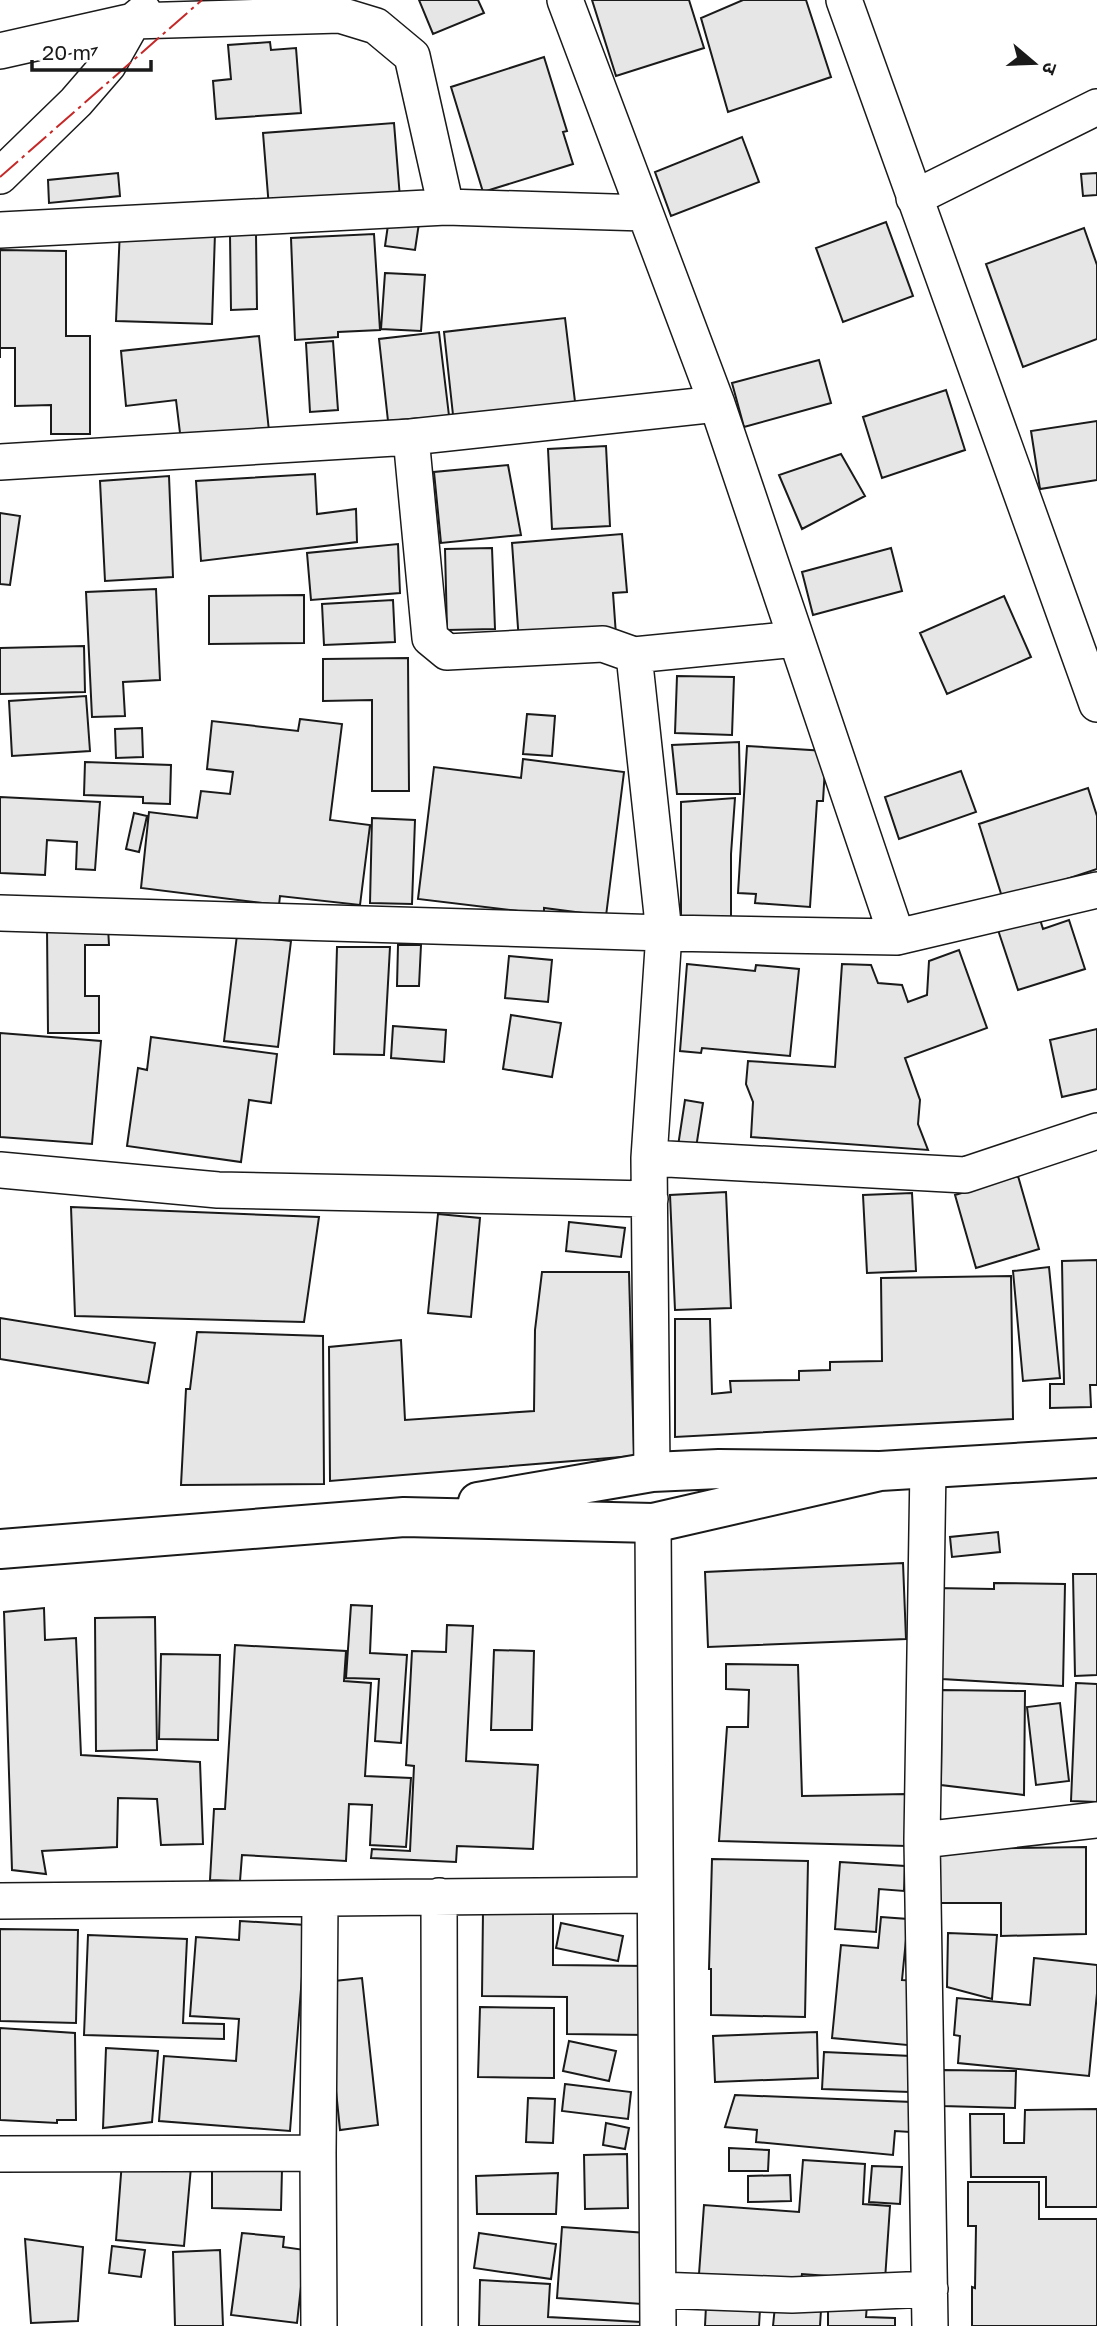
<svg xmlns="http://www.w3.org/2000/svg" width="1097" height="2326" font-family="'Golos Text','Noto Sans Devanagari',sans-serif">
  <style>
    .building { fill: #e6e6e6; stroke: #1a1a1a; stroke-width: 2 }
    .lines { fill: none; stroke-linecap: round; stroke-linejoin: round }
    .street-casing { stroke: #1a1a1a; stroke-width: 38 }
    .secondary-casing { stroke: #1a1a1a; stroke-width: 42 }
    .street { stroke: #fff; stroke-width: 35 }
    .secondary { stroke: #fff; stroke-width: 38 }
    .power { stroke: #c62828; stroke-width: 2; stroke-dasharray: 24 5 3.5 5; stroke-linecap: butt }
  </style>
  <rect width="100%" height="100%" fill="#fff"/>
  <path class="building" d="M419,0H478L484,13L433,34Z
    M592,0H689L704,48L616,76Z
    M743,0H806L831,77L728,112L701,18Z
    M270,42L271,50L296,48L301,113L216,119L213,81L231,79L228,45Z
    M544,57L567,131L563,132L573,164L483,192L451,87Z
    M394,123L400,198L269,208L263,133Z
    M742,137L759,182L671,216L655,172Z
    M118,173L120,196L49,203L48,180Z
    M1097,173V195L1083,196L1081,174Z
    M389,218L419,223L415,250L385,246Z
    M886,222L913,296L843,322L816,248Z
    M1084,228L1097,265V339L1023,367L986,264Z
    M120,229L215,233L212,324L116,321Z
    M256,234L257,309L231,310L230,235Z
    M374,234L380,330L338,332V337L295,340L291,238Z
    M0,250L66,251V336H90V434H51V405L15,406V348H0V358Z
    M385,273L425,275L421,331L381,329Z
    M565,318L576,410L454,424L444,332Z
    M439,332L450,424L421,427L420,418L388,421L379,339Z
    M259,336L269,431L181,441L176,400L126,406L121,351Z
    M333,341L338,410L310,412L306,343Z
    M819,360L831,403L744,427L732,383Z
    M946,390L965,450L882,478L863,417Z
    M1097,421V480L1040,489L1031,431Z
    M606,446L610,526L552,529L548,449Z
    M841,454L865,496L802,529L779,475Z
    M508,465L521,535L441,543L434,472Z
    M315,474L317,514L356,509L357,542L201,561L196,481Z
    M169,476L173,577L105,581L100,481Z
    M0,513L20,516L10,585L0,584Z
    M622,534L627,592L613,593L616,635L519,642L512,543Z
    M398,544L400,593L311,600L307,553Z
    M492,548L495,629L447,630L445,549Z
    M891,548L902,591L813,615L802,572Z
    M156,589L160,680L123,682L125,716L92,717L86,592Z
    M304,595V643L209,644V596Z
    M1004,596L1031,657L947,694L920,633Z
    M393,600L395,642L324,645L322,604Z
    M84,646L85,692L0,694V648Z
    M408,658L409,791H372V700L323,701V659Z
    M677,676L734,677L732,735L675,733Z
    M86,696L90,751L12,756L9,701Z
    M527,714L555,716L552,756L523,754Z
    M300,719L342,724L330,820L370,825L360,905L280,896L279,905L141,888L149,812L197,818L201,791L230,794L233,772L207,769L212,721L298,731Z
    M142,728L143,757L116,758L115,729Z
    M739,742L740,794H677L672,745Z
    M747,746L826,751L823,801H817L810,907L755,903L756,894L738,893Z
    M523,759L624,772L606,916L544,908V914L418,899L434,767L521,778Z
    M85,762L171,765L170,804L143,803V797L84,795Z
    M961,771L976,812L899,839L885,797Z
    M1088,788L1097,816V869L1003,900L979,824Z
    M0,797L100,802L95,870L76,869L77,842L47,840L45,875L0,873Z
    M735,798L731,854V923L681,920V802Z
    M134,813L147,816L139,852L126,849Z
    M372,818L415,820L412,904L370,903Z
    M1038,913L1043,929L1069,920L1085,969L1018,990L997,927Z
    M108,927L109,945H85V996H99V1033H48L47,928Z
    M237,935L291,941L278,1047L224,1041Z
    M398,945H421L419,986H397Z
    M337,947H390L384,1055L334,1054Z
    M959,950L987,1028L905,1058L920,1100L918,1124L928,1150L751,1137L753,1102L746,1084L748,1061L835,1067L842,964L871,965L878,983L902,985L908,1002L927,995L929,961Z
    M509,956L552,960L548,1002L505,998Z
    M687,964L755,971L756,965L799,969L790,1056L702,1048L701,1053L680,1051Z
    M511,1015L561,1023L552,1077L503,1069Z
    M393,1026L446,1030L444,1062L391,1058Z
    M1097,1029V1089L1062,1097L1050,1040Z
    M0,1033L101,1041L92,1144L0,1137Z
    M151,1037L277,1054L271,1103L249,1100L241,1162L127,1146L138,1068L147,1070Z
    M685,1100L703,1103L696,1148L678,1146Z
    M1018,1176L1039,1249L976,1268L955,1195Z
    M726,1192L731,1308L675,1310L670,1195Z
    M912,1193L916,1271L867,1273L863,1195Z
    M71,1207L319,1217L304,1322L75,1316Z
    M438,1214L480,1218L471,1317L428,1313Z
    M569,1222L625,1228L621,1257L566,1251Z
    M1097,1260V1385H1090L1091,1407L1050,1408V1384H1064L1062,1261Z
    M1049,1267L1060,1378L1023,1381L1013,1271Z
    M542,1272H629L634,1456L330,1481L329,1347L401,1340L405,1420L534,1411L535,1330Z
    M1011,1276L1013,1419L675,1437V1319H710L712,1394L731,1392L730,1381L799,1380V1371L830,1370V1362L882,1361L881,1278Z
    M0,1318L155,1343L148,1383L0,1359Z
    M197,1332L323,1336L324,1484L181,1485L186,1389H190Z
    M998,1532L1000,1552L952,1557L950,1537Z
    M903,1563L906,1639L708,1647L705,1572Z
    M1073,1574H1097V1675L1075,1676Z
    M994,1583L1065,1584L1063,1686L942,1679L936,1588L994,1589Z
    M351,1605L372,1606L370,1653L407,1655L401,1743L375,1741L379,1679L346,1678Z
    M44,1608L45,1640L76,1638L81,1755L200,1762L203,1844L161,1845L157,1799L118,1798L117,1847L42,1851L46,1874L12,1870L4,1612Z
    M155,1617L157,1750L96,1751L95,1618Z
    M447,1625L473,1626L466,1761L538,1765L533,1849L457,1846L456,1862L371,1858L372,1849L410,1851L414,1766L406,1765L412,1651L446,1652Z
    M235,1645L346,1651L344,1681L371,1683L365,1776L411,1778L406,1847L370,1845L372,1805L349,1804L346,1861L242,1855L240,1881L210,1880L214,1809H225Z
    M494,1650L534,1651L532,1730H491Z
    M161,1654L220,1655L218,1740L159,1739Z
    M726,1664L798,1665L802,1796L906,1794L907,1846L719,1841L727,1727H748L749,1690L726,1689Z
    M1076,1683L1097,1684V1802L1071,1801Z
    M942,1690L1025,1691L1024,1795L941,1785Z
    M1060,1703L1069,1781L1036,1785L1027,1707Z
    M1086,1847V1934L1001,1936V1903H940L939,1849Z
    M712,1859L808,1861L805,2017L711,2015V1969H709Z
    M840,1862L905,1866L904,1891L879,1889L876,1932L835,1929Z
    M483,1911L553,1912V1965L649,1966L648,2035L567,2034V1997L482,1996Z
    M881,1917L908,1919L902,1980L923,1981L918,2046L832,2038L841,1945L878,1948Z
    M240,1921L306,1925L290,2131L159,2121L164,2056L236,2061L239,2019L190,2016L196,1937L239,1940Z
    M561,1923L623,1936L618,1961L556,1948Z
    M0,1929L78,1930L76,2023L0,2021Z
    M948,1933L997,1935L992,1999L947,1987Z
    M88,1935L187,1939L183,2023L224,2024V2039L84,2035Z
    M1034,1958L1097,1965V1993L1089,2076L958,2063L960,2036L954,2035L957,1998L1030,2005Z
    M362,1978L378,2125L340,2130L325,1982Z
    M480,2007L554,2008V2078L478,2077Z
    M0,2028L75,2033L76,2120H57V2123L0,2120Z
    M817,2032L818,2078L715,2082L713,2036Z
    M569,2041L616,2051L609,2081L563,2071Z
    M106,2048L158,2051L152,2122L103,2128Z
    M824,2052L911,2056L910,2092L822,2089Z
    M943,2070L1016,2071L1015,2108L942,2106Z
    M565,2084L631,2092L628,2119L562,2111Z
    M735,2095L912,2102L910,2132L895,2131L893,2155L756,2142L757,2130L725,2127Z
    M528,2098L555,2099L553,2143L526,2142Z
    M1097,2109V2207H1046V2177H971L970,2114H1004V2143H1024L1025,2110Z
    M606,2123L629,2128L625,2149L603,2145Z
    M729,2148L769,2150L768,2171H729Z
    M627,2154L628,2208L585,2209L584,2155Z
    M803,2160L865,2164L863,2204L890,2206L885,2280L802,2274L801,2281L699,2274L704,2205L799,2212Z
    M122,2161L191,2167L184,2246L116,2240Z
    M872,2166L902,2167L900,2204L869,2202Z
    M212,2168L282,2169L281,2210L212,2208Z
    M558,2173L556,2214H477L476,2176Z
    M790,2175L791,2201L748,2202V2176Z
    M968,2182H1039V2219H1097V2326H972V2287L975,2288L976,2226H968Z
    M562,2227L647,2233L642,2304L557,2298Z
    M242,2233L284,2237L283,2247L305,2250L297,2323L231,2315Z
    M479,2233L556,2244L551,2279L474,2268Z
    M25,2239L83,2247L78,2321L31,2323Z
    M112,2246L145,2250L141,2277L109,2273Z
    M220,2250L223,2326H175L173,2252Z
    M480,2280L550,2284L548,2317L641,2322V2326H479Z
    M828,2303L867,2305L866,2317L895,2318V2326H828Z
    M706,2306L760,2309L759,2326H705Z
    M775,2306L821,2310L820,2326H773Z"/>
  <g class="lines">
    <g class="street-casing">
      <path id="street" d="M565,0L717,404L897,937
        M844,0L1097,704
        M0,51L133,21L144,12
        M0,176L76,102L108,65L133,21L340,15L376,26L412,56L446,207
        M914,198L1097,107
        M0,230L446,207L645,213
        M0,462L411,437
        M634,655L796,639
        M0,913L664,933L634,655L603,644L447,652L430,638L411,437L717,404
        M649,1158L664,933L897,937L1097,890
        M0,1170L218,1190L650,1199
        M928,1467L922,1840L1097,1820
        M652,1472L649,1158L965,1175L1097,1131
        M653,1523L658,2326
        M922,1840L930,2326
        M439,1896L440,2326
        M0,1901L654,1895
        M318,2153L320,1900
        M0,2154L318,2153L319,2326
        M658,2290L792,2295L930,2289"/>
    </g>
    <g class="secondary-casing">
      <path id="secondary" d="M478,1502L652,1472L719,1469L880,1471L1097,1458
        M0,1549L404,1517L653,1523L880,1471"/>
    </g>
    <use href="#street" class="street"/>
    <use href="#secondary" class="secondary"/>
    <path class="power" d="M0,177L202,0"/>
  </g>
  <g transform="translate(1034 63) rotate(109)" stroke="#ffffff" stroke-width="5" paint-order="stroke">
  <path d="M0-5L12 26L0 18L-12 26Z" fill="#1a1a1a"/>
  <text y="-10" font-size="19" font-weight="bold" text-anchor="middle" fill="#1a1a1a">उ</text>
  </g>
  <path d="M32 60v10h119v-10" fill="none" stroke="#1a1a1a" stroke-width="3.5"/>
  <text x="42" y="60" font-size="21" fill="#1a1a1a" stroke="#ffffff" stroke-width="5" paint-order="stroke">20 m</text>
</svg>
